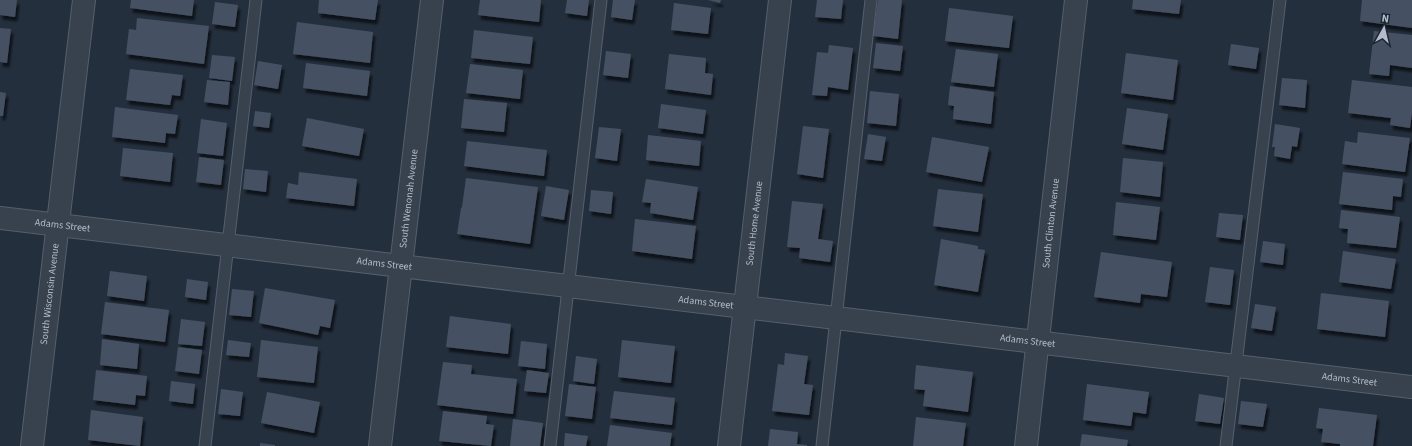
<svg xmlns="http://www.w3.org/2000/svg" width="1412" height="446" font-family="'Source Sans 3',sans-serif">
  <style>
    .building { fill: #455162; filter: url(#shadow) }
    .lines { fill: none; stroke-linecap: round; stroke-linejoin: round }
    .lane-casing { stroke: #565f6c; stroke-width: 13 }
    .street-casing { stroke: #565f6c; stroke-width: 24 }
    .lane { stroke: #38414e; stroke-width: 11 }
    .street { stroke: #38414e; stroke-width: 22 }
    .labels { text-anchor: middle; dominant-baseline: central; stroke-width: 3.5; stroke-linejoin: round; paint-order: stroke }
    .street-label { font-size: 10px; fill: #b4bcc9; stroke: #1d2633 }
  </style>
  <defs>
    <filter id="shadow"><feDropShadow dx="2.5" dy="4.5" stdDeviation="1" flood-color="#0009"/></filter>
  </defs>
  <rect width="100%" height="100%" fill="#242f3e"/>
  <path class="building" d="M0,0H17L15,17L0,15Z
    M131,0H194L192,16L130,8Z
    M319,0H378L375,20L318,13Z
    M480,0H541L539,22L478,15Z
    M567,0H589L587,16L565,13Z
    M613,0H635L632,20L611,17Z
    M708,0H721L720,3Z
    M817,0H843L841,19L815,17Z
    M878,0H902L898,39L873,36Z
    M1133,0H1181L1179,14L1132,9Z
    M1362,0H1412V28L1360,21Z
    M215,2L238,5L235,27L212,24Z
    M674,3L711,8L708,34L671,30Z
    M949,8L1013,16L1009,48L945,41Z
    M137,18L209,26L204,64L126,54L129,29L136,30Z
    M297,22L373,32L370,63L293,54Z
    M0,28L11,29L7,63L0,62Z
    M474,30L533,37L530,64L471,58Z
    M1374,31L1412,35V68L1390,65L1389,76L1369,74Z
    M876,43L903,46L900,71L873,68Z
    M1231,44L1259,48L1256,69L1228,65Z
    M829,45L853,48L848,90L828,87L827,96L812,95L817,52L828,53Z
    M956,49L998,54L994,87L951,82Z
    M606,51L631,54L628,78L603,75Z
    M1126,53L1178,60L1173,100L1121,93Z
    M669,54L706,58L705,73L713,74L711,95L665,89Z
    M212,55L235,57L232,81L209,78Z
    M258,61L282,65L278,89L254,85Z
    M306,63L370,71L367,96L303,88Z
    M470,64L523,70L520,99L466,93Z
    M130,69L183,75L180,96L172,95L170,105L126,100Z
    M1282,78L1307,80L1305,108L1279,105Z
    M207,80L230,82L228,105L204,102Z
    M1352,80L1412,87V113L1410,128L1390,125L1391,118L1348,113Z
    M950,86L994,92L991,124L953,119L954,106L948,105Z
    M870,91L899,94L896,126L867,123Z
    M0,92L6,93L3,116H0Z
    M464,99L507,103L504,132L461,128Z
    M661,104L706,110L703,134L658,128Z
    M115,107L178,115L175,134L166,133L165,143L112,137Z
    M1127,108L1168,114L1163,150L1122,144Z
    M255,111L271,113L269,128L253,126Z
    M307,118L364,129L359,156L302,146Z
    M201,119L227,123L223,156L197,153Z
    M1275,124L1300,128L1297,147L1292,146L1290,159L1274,156L1275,147H1272Z
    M803,126L829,129L823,178L797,174Z
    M599,127L621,129L617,161L595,158Z
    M1358,132L1410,138L1405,172L1342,164L1345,141L1357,143Z
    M868,134L886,137L882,161L864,159Z
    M648,135L701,141L699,166L646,160Z
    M932,137L989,147L982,182L926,172Z
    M467,141L547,150L544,176L464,166Z
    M123,148L173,153L170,182L120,176Z
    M199,157L224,160L221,185L196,182Z
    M1123,158L1163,162L1160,197L1120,192Z
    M245,169L268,171L266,192L243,189Z
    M299,172L357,179L354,206L286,198L288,183L298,185Z
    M1343,172L1403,179L1401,197L1393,196L1392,210L1339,204Z
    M466,178L538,187L530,244L457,234L461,208L462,207Z
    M646,179L698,187L693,220L650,213L651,203L642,202Z
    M546,186L569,190L564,220L541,216Z
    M938,189L983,194L978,232L933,226Z
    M591,190L613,192L611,214L589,211Z
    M792,201L823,204L818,239L833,241L830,262L799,258L800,248L787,247Z
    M1116,202L1160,207L1156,240L1113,235Z
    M1341,210L1400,217L1396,248L1347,243L1348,229L1339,228Z
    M1219,213L1243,215L1240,240L1216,237Z
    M635,219L696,226L692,259L632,251Z
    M941,239L978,246V249L985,250L978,292L934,285Z
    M1263,241L1285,244L1283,265L1260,262Z
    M1343,251L1396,259L1391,289L1339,282Z
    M1101,252L1172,262L1167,297L1141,294L1140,303L1094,297Z
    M1210,267L1234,270L1230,305L1205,302Z
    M110,271L147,276L144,301L107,296Z
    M187,279L208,282L206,300L185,297Z
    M265,288L335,300L330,328L320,326L318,335L259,323Z
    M232,289L254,291L251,317L229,315Z
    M1321,293L1389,301L1385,337L1317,329Z
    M105,302L169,310L165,342L101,334Z
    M1255,304L1276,307L1272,331L1251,328Z
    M450,316L511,324L508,354L446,347Z
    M181,319L205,322L202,346L178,344Z
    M102,339L139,344L137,369L100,365Z
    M228,340L251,343L249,357L226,355Z
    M261,340L318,347L314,383L257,377Z
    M622,340L675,346L671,383L618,377Z
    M521,341L547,344L545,369L518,366Z
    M178,347L202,350L199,374L175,371Z
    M785,353L808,356L804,384L813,385L809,415L772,411L778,364L784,365Z
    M576,356L597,359L594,384L573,381Z
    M443,362L472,365L471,374L517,379L513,414L437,405Z
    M916,365L973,372L968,412L923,406L925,390L914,389Z
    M96,370L147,376L145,396L136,395L135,405L93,400Z
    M527,370L549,373L546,393L524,391Z
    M171,381L195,384L193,404L169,401Z
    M569,384L596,387L592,419L565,416Z
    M1087,384L1149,392L1146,414L1133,412L1131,426L1083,420Z
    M221,389L243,392L240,416L218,414Z
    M614,391L675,398L672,425L610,418Z
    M267,392L320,402L314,433L261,423Z
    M1199,394L1224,398L1220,424L1195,421Z
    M1241,401L1267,404L1263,427L1238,424Z
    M1319,408L1377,415L1373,446H1340V444L1321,442L1323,429L1316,428Z
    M91,410L143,417L140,446L88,440Z
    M443,411L487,416L486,424L494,425L491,446L439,441Z
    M916,417L966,423L963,446H913Z
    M513,419L543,423L540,446H510Z
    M610,425L672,433L670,446H607Z
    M770,429L798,432L797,444L807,445V446H768Z
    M565,433L588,436L586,446H564Z
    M1082,434L1128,440L1127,446H1080Z
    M260,443L275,445V446H260Z"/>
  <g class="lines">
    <g class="lane-casing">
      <path id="lane" d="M205,446L256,0
        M550,446L601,0
        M822,446L871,0
        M1226,446L1280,0"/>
    </g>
    <g class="street-casing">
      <g id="street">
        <path id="s1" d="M0,218L1412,387"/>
        <path id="s2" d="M32,446L84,0"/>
        <path id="s3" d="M380,446L432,0"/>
        <path id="s4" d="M729,446L780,0"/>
        <path id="s5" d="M1026,446L1076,0"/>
      </g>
    </g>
    <use href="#lane" class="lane"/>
    <use href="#street" class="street"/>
  </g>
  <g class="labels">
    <g class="street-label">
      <text stroke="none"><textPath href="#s3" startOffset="249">South Wenonah Avenue</textPath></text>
      <text stroke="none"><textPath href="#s4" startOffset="224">South Home Avenue</textPath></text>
      <text stroke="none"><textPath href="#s5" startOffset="224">South Clinton Avenue</textPath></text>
      <text stroke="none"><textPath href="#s1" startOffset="63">Adams Street</textPath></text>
      <text stroke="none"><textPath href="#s1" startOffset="387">Adams Street</textPath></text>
      <text stroke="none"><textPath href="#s2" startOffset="153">South Wisconsin Avenue</textPath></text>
      <text stroke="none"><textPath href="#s1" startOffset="711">Adams Street</textPath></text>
      <text stroke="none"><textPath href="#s1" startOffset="1035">Adams Street</textPath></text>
      <text stroke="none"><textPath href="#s1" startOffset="1359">Adams Street</textPath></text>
    </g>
  </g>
  <g transform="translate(1384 28) rotate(8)" stroke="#1d2633" stroke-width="3" paint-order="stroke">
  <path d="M0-3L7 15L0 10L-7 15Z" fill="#b4bcc9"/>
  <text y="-6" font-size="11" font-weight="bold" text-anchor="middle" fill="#b4bcc9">N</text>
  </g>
</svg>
